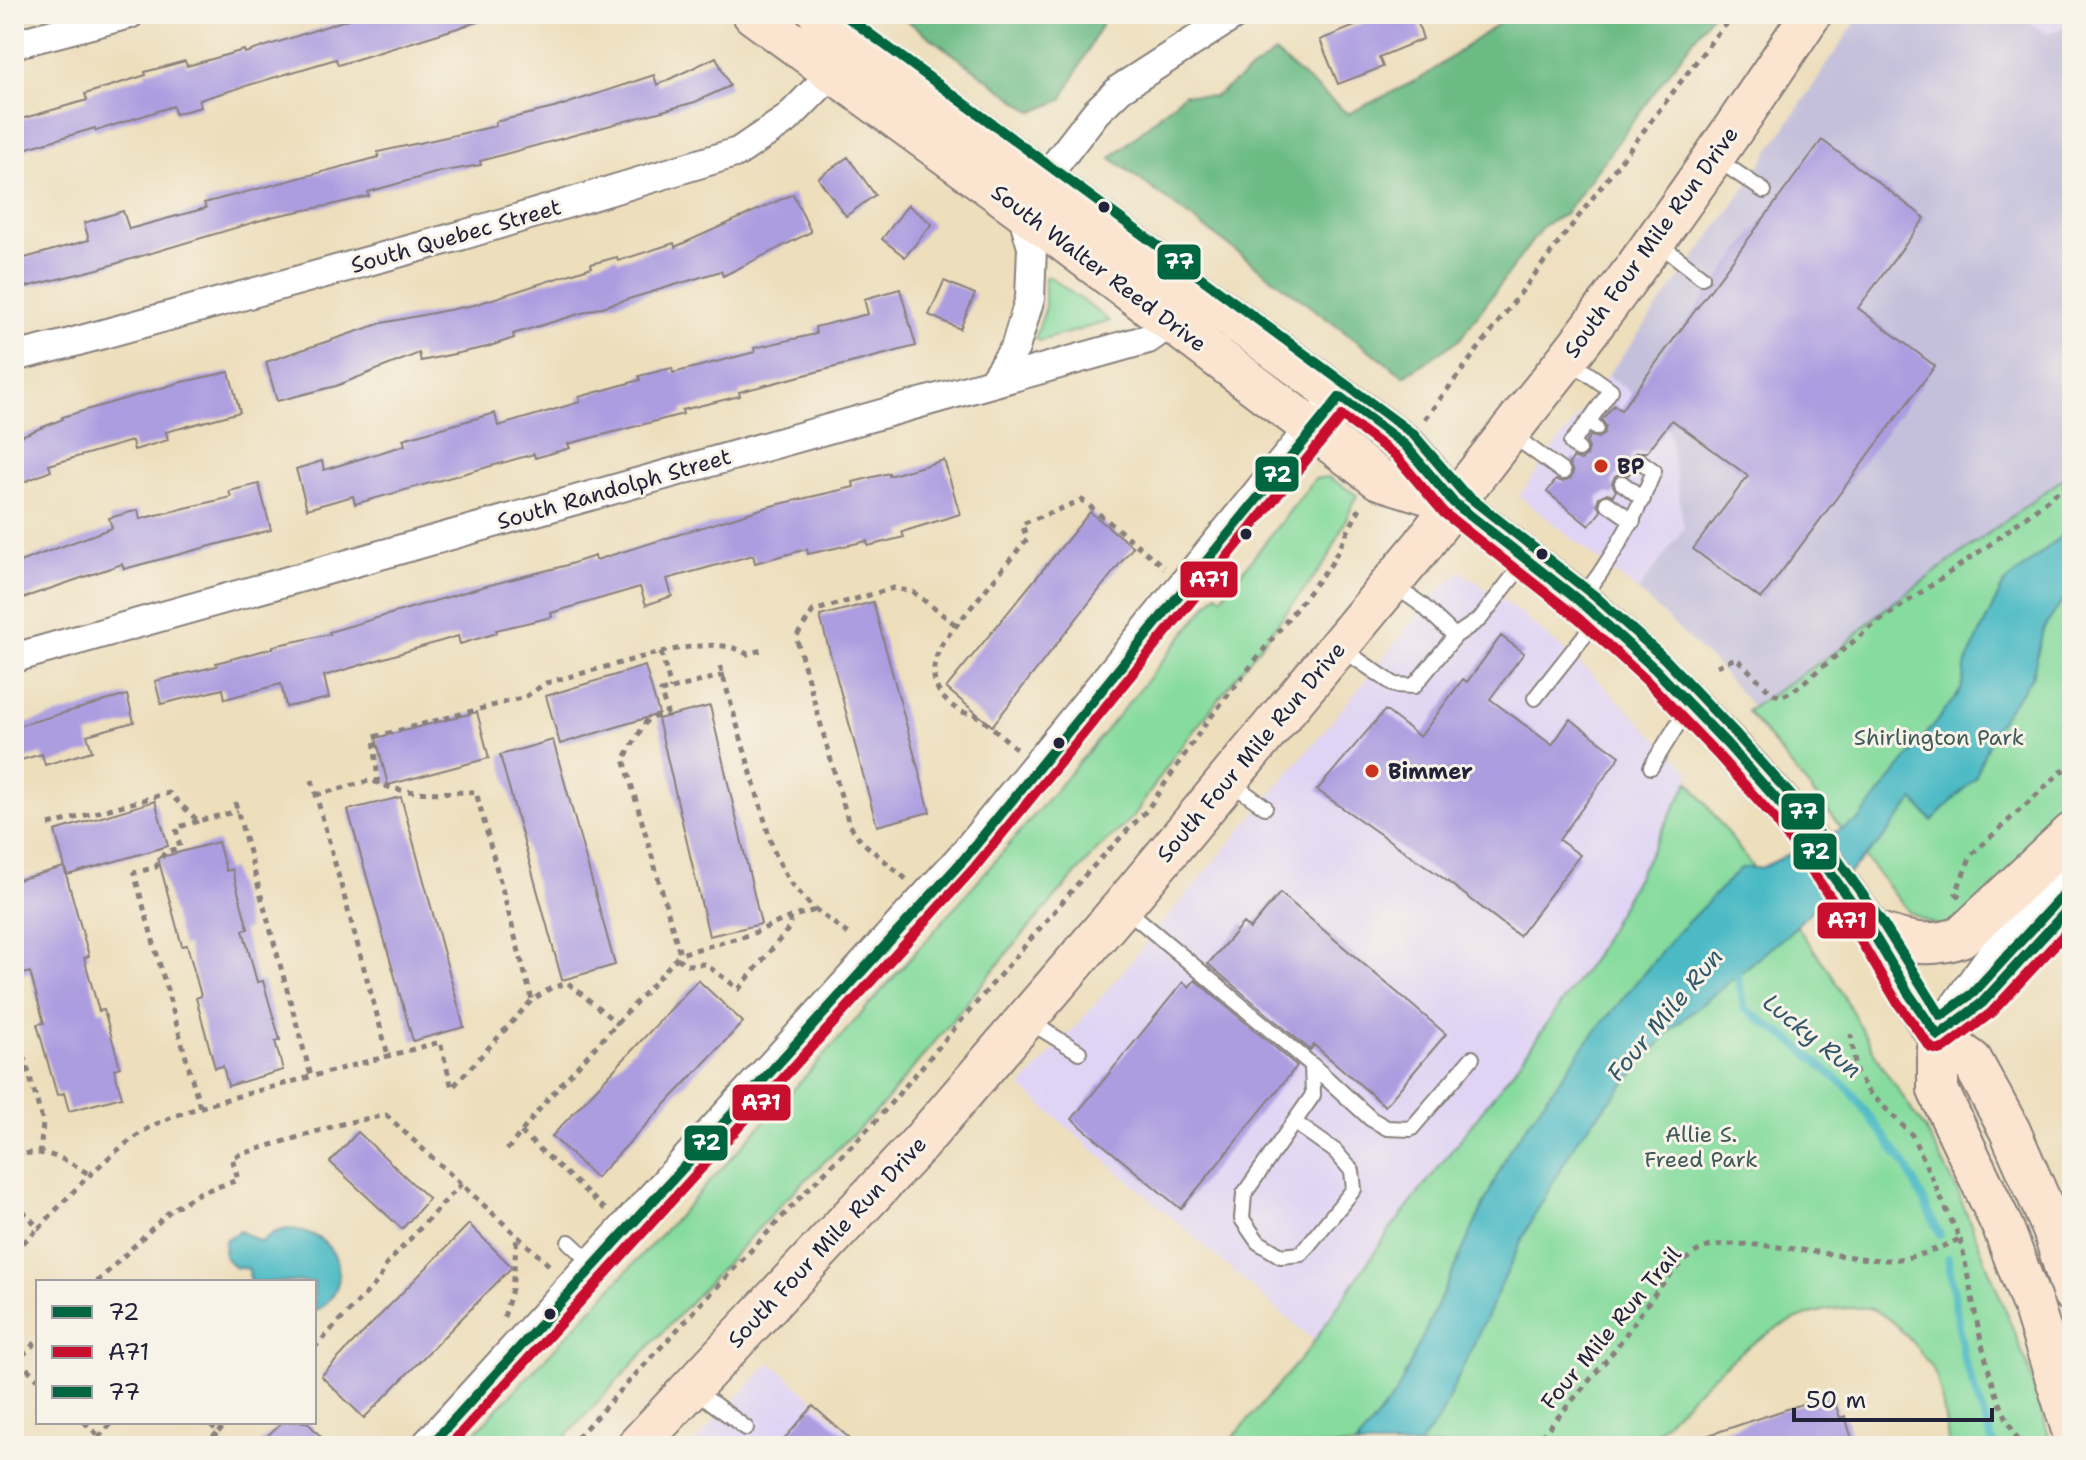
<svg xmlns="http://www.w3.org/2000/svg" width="2086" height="1460" font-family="'Shantell Sans',sans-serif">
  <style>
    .built { fill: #e0d4f4 }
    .industrial { fill: #c4c0db }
    .green { fill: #86db9e; stroke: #547e6c; stroke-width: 2 }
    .forest { fill: #6cbb85; stroke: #476e60; stroke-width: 2 }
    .water { fill: #4cbac5; stroke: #376e80; stroke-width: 2 }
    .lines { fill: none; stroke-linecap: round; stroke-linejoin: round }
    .stream { stroke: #4cbac5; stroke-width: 8 }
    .building { fill: #ac9ce0 }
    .service-casing { stroke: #88807c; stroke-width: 18 }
    .minor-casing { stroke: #88807c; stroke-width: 32 }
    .tertiary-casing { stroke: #88807c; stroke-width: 40 }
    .secondary-casing { stroke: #88807c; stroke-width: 44 }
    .path { stroke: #88807c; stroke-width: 5; stroke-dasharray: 6 6; stroke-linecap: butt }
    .service { stroke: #fff; stroke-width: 14 }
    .minor { stroke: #fff; stroke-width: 28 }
    .tertiary { stroke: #fff; stroke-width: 36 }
    .secondary { stroke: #fce5d0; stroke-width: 40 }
    .bus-1-casing { stroke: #f7f3e8; stroke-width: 16 }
    .bus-2-casing { stroke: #f7f3e8; stroke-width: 16 }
    .bus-3-casing { stroke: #f7f3e8; stroke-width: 16 }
    .bus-1 { stroke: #006641; stroke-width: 10 }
    .bus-2 { stroke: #c8102e; stroke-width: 10 }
    .bus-3 { stroke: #006641; stroke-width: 10 }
    .bus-dot { fill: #22223b; stroke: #f7f3e8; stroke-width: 3 }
    .poi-dot { fill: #c8321e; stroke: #f7f3e8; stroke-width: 3 }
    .labels { text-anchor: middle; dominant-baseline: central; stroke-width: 6; stroke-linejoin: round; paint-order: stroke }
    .street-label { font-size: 22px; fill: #22223b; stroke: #f7f3e8 }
    .poi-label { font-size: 22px; font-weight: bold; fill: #22223b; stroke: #f7f3e8; text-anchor: start }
    .park-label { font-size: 22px; fill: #405a59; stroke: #f7f3e8 }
    .water-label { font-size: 24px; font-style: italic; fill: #31576b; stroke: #f7f3e8 }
    .line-badge { stroke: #f7f3e8; stroke-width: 3 }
    .badge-label { font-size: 22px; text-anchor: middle; font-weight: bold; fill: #fff }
  </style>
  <rect width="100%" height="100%" fill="#f7f3e8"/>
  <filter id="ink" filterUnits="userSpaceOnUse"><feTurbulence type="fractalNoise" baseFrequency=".0125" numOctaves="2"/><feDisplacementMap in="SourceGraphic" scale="16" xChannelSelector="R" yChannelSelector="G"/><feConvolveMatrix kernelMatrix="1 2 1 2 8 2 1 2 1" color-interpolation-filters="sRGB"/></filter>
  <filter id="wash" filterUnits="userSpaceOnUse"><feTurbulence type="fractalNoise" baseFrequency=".006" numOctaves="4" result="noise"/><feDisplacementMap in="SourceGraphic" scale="32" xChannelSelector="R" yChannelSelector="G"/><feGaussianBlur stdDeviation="1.8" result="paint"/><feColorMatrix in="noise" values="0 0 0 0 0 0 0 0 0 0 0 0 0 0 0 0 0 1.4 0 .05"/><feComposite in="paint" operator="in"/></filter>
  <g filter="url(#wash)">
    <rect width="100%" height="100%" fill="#eddebc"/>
    <path class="built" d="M2017,14H2072V26L2046,33Z
      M1608,375L1656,412L1669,431L1684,528L1638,591L1519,496Z
      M1460,571L1510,605L1590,672L1690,771L1689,781L1593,958L1525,1055L1388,1233L1314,1341L1021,1087L1093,1007L1353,696L1430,599Z
      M771,1362L865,1446H691Z"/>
    <path class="industrial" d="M1861,14H2017L2046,33L2072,26V472L1877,615L1823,666L1752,707L1717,666L1638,591L1684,528L1669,431L1656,412L1608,375L1732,207Z"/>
    <path class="green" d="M1045,277H1050L1110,321L1040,341L1035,338L1045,310Z
      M2072,472V810C2052,832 1980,921 1956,926C1939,930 1923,920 1909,912L1747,711L1845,645L1877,615Z
      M1328,477L1357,495L1328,559L1175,755L1133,817L1097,850L1015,944L882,1106L786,1199L557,1446H462C673,1225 879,1000 1075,767C1124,710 1170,651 1217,593L1222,597L1315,479Z
      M1689,781L1831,973L1881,1065L1927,1132L1957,1190L2027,1364L2052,1446H1949C1946,1429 1942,1388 1935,1374C1923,1353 1894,1317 1871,1309C1866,1307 1858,1308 1853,1308C1771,1305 1696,1391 1643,1446H1226L1308,1350L1388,1233L1525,1055L1593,958Z"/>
    <path class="forest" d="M898,14H1107L1062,100L1033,112Z
      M1512,14H1712L1564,215L1544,225L1460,339L1404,376L1111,158L1184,94L1214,97L1275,53L1348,114L1423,77Z"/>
    <path class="water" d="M2072,527V594L2061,603L2043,630L2032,677L1994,729L1975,778L1932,821L1914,800L1881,841L1789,933L1674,1027L1578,1138L1529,1225L1439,1419L1418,1446H1355L1397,1392L1509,1150L1589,1039L1677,933L1741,868H1761L1858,821L1961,690L1966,663L2003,585Z
      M287,1229C337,1229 360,1286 314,1312V1282H250L249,1269L234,1267L224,1256L225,1240L240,1231L261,1242L273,1233Z"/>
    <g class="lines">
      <path class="stream" d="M1736,967L1744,1008L1792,1041L1849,1089L1908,1169L1940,1235
        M1948,1258L1964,1359L1994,1446"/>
    </g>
    <g id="blocks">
      <path class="building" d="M364,14H486L487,19L338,65L336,59L199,100L201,107L175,114L173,106L96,131L95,128L14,152V121L87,100L85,94L146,75L145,72L185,61L187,66L244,50L245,53Z
        M1362,14H1415L1423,39L1379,57L1383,67L1338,84L1320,40L1365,22Z
        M716,57L730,86L695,102L480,161L481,165L439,172L368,192L369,196L331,205L275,216L98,269L14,290V261L89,240L84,223L123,211L129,229L206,208L204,203L379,157L378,152L496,126L495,122L554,108L654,75L657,85Z
        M1822,140L1925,218L1858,308L1935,366L1761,599L1693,549L1748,476L1672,420L1647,452H1637L1632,455L1630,461L1634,468L1628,475L1622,473L1615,476L1612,483L1616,491L1613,495L1607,493L1599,497L1597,503L1601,511L1589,526L1547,492L1556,480L1563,482L1571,478L1573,472L1569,464L1573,458L1581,460L1587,456L1589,448L1586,442L1590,436L1598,438L1604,434L1606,426L1602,420L1614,405L1621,410Z
        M848,157L875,195L846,216L818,178Z
        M793,194L811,232L723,276L721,271L513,334L514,338L487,347L421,361L419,353L336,386L277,401L266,362L382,323L474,305L592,267L591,264L617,257L618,261L674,243L675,247Z
        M908,205L932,224L905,257L882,239Z
        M944,281L975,294L960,329L929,315Z
        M900,289L916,346L739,392L740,396L682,410L683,414L568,444L570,448L535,458L534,454L355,504L353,496L307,509L296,469L322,461L324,470L405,445L403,439L495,413L498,426L580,402L579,397L640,380L639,376L672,368L673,373L755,352L754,348L816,334L815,327L868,314L864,299Z
        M229,372L240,412L166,432L168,440L134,450L132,441L49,465L51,471L24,482L14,456V439L63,419L62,417L182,382Z
        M944,460L960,514L902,532L904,537L868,546L867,541L808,554L807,549L755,563L753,555L667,579L672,596L646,605L640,587L551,613L552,617L496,630L497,633L460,644L458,636L324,676L329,698L286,707L281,684L225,699L223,689L161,704L155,681L217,666L216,663L273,648V646L330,634L329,632L482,587L564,566L595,556L596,560L771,506L854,487L853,482L889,473V476Z
        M259,484L271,530L124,569L122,564L14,601V564L112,528L109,518L138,510L140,519L231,497L229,491Z
        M1090,512L1133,547L992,726L946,688Z
        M873,602L930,812L877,826L820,616Z
        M1501,636L1524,653L1490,699L1552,745L1570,719L1620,756L1559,840L1580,855L1519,936L1443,878L1317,790L1385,710L1420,737L1463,679L1467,682Z
        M645,666L659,714L560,744L546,696Z
        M127,695L134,722L87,735L92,751L45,765L42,754L14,762V727Z
        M710,706L761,924L709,936L658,719Z
        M477,712L489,758L388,785L376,738Z
        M553,740L615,965L562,980L500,755Z
        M401,797L464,1027L413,1041L348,810Z
        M155,801L168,846L67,875L55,831Z
        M218,842L226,871L232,869L248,929L243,930L257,982L263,981L280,1040L275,1041L283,1070L228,1086L223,1066L215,1068L196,998L201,996L187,945L182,946L158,858Z
        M64,867L89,956L84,958L99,1011L104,1010L120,1067L114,1069L122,1097L69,1111L64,1093L57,1095L37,1024L44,1023L30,972L23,974L14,942V881Z
        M1280,893L1446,1034L1385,1106L1314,1045L1310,1050L1208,964L1243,923L1250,929Z
        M698,980L743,1022L596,1178L552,1136Z
        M1195,980L1297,1066L1181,1209L1072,1119L1183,982L1189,987Z
        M358,1132L429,1199L402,1229L330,1162Z
        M469,1224L512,1267L364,1418L321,1376Z
        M1832,1394L1840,1418L1845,1416L1854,1446H1689L1688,1442Z
        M813,1406L858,1446H778Z
        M282,1422H307L330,1446H257Z"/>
    </g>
  </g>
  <g filter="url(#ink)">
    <use href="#blocks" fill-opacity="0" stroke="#88807c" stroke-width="2"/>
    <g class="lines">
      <g class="service-casing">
        <path id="service" d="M1715,158L1764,191
          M1658,243L1702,277
          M1569,360L1611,390L1589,421L1596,428
          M1511,434L1563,472
          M1579,450L1571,443L1589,421
          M1622,483L1643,499
          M1607,503L1633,521
          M1395,586L1422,605L1455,636
          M1582,598C1613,558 1636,517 1654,471L1640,461
          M1342,649L1395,685L1414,686L1455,636L1480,619L1525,561
          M1535,698L1596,621
          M1651,767L1689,706
          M1231,783L1265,807
          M1126,909L1312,1065L1371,1119L1387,1128L1411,1129L1472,1058
          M1030,1022L1079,1052
          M1294,1122L1335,1151L1352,1171L1354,1189L1301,1254L1281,1256L1258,1242L1242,1219L1244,1194L1313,1095L1312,1065
          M569,1242L595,1266
          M695,1390L746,1428"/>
      </g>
      <g class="minor-casing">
        <path id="minor" d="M14,44L130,14
          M14,357L67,344L463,235L738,152L787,119L846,59
          M992,382L1015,348L1030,298L1032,247L1021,209L1096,112L1121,88L1236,14
          M14,658L1148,339L1172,322L1182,310"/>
      </g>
      <g class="tertiary-casing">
        <path id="tertiary" d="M1989,995L2072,905
          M1938,1036L2071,849
          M430,1446L965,858L1340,397"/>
      </g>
      <g class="secondary-casing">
        <path id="secondary" d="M753,14L1021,209L1379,479L1453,502
          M819,14L1405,445L1453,502L1587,607L1655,669L1727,744L1785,809L1871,930L1909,994L1938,1036L1972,1061L2010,1131L2053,1230L2072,1292
          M1871,930C1903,942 1928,949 1961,937L2072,833
          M1938,1036V1090L2004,1230L2034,1309L2072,1430
          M637,1446L920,1143L1123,906L1423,545C1475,472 1533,404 1587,333C1666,229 1739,122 1811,14"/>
      </g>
      <path class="path" d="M1425,419L1717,34L1736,14
        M661,652C687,647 724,639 747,654L762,650
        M720,666L773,849L788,880L811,906L852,937
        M1717,666L1736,658L1770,691L1780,697L1793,691L1871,627L1989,545L2072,481
        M724,675L661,692L667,713L647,720L624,759L680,954L749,935L790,917L816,910
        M1016,748C1003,738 991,725 977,716C972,713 965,714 960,711C929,693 927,666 946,638L1027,539L1022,524L1082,500L1164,567
        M312,780L388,1055
        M378,784L374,737L525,697L546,683L661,652L671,689
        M316,795L372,780C402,797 442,792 476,792L532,1000
        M235,802L311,1076
        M198,821L176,828L180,848L165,852L156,867L134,873L200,1107
        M49,825L169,793L198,821L238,811
        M906,879L861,841L849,824L796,637L813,611L894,588L913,592L956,625
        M1960,897L1956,893L1971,855L2072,762
        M677,958L687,965L705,964L739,989L790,927V917
        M14,1021L43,1123L40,1153
        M521,1132L606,1210
        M507,1150L546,1101L680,954
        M14,1156C43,1147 66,1159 90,1175
        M14,1202L39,1228C73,1192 106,1154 149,1128C172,1115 199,1108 224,1100L440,1042L452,1088L532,1000L551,988L568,983L618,1024
        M1960,1239C1976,1308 1983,1386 2022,1446
        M14,1251L39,1228
        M97,1282L171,1210L199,1193L238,1180L232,1157L345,1123L386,1115L551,1267
        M504,1317L512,1289L517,1237
        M314,1348L379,1280L386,1265L461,1184
        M18,1360L38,1379
        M14,1364L38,1340
        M84,1422L99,1436
        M218,1432L228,1422
        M90,1446L113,1422
        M204,1446L218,1432L208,1422
        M569,1446L809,1188L874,1123L1086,874L1147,810L1206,723L1331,564L1362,504
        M1533,1446C1561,1413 1589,1382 1616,1348C1637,1320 1668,1268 1698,1251C1731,1231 1845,1261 1890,1260C1916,1258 1937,1249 1960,1239L1912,1135L1867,1090L1856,1071L1851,1034"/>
      <use href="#service" class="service"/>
      <use href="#minor" class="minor"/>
      <use href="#tertiary" class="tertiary"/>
      <use href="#secondary" class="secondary"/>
      <g class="bus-1-casing">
        <path id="bus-1" d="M430,1446L965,858L1340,397L1405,445L1453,502L1587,607L1655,669L1727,744L1785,809L1871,930L1909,994L1938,1036L1982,1003L2072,905"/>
      </g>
      <g class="bus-2-casing">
        <path id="bus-2" d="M449,1446L975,867L1342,416L1395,455L1444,513L1578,618L1645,679L1717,754L1774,818L1859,938L1897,1002L1931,1048L1939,1050L1945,1048L1991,1013L2072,926"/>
      </g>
      <g class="bus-3-casing">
        <path id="bus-3" d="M843,14L1413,434L1463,492L1596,597L1665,659L1737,735L1796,801L1882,922L1941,1016L1973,993L2062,896"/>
      </g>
      <use href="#bus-1" class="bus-1"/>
      <use href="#bus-2" class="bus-2"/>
      <use href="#bus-3" class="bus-3"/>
    </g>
  </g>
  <g class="bus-dot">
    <circle cx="1104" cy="207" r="7"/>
    <circle cx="1246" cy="534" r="7"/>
    <circle cx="1542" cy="554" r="7"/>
    <circle cx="1059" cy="743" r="7"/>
    <circle cx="550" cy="1314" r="7"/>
  </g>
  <g class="poi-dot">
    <circle cx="1601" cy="466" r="8"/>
    <circle cx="1372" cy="771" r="8"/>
  </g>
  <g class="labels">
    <g class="street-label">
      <text transform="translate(456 236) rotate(-16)">South Quebec Street</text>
      <text transform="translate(1651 242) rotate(-54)">South Four Mile Run Drive</text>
      <text transform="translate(1099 268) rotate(37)">South Walter Reed Drive</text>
      <text transform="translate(614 489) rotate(-16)">South Randolph Street</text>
      <text transform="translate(1251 752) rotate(-50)">South Four Mile Run Drive</text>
      <text transform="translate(827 1242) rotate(-47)">South Four Mile Run Drive</text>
      <text transform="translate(1611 1328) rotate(-50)">Four Mile Run Trail</text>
    </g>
    <g class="poi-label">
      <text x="1617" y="466">BP</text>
      <text x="1388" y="771">Bimmer</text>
    </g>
    <g class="park-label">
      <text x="1939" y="737">Shirlington Park</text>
      <text x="1701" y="1134">Allie S.<tspan x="1701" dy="25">Freed Park</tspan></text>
    </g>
    <g class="water-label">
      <text transform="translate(1665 1015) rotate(-50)">Four Mile Run</text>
      <text transform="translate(1812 1036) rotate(39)">Lucky Run</text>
    </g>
  </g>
  <g class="line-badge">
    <rect x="1156" y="243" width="46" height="38" rx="8" fill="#006641"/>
    <rect x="1254" y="455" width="46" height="38" rx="8" fill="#006641"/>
    <rect x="1179" y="560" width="60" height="39" rx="8" fill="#c8102e"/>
    <rect x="1780" y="792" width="46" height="39" rx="8" fill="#006641"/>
    <rect x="1792" y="832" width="46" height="39" rx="8" fill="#006641"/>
    <rect x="1816" y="901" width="61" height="39" rx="8" fill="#c8102e"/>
    <rect x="731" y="1083" width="61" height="39" rx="8" fill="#c8102e"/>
    <rect x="683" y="1124" width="46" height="38" rx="8" fill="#006641"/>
  </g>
  <g class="badge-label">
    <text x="1179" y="269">77</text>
    <text x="1277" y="482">72</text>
    <text x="1209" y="587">A71</text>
    <text x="1803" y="819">77</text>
    <text x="1815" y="859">72</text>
    <text x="1847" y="928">A71</text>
    <text x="761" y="1110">A71</text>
    <text x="706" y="1150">72</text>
  </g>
  <rect width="2086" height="1460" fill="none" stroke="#f7f3e8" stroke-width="48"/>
  <rect x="36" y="1280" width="280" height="144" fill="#f7f3e8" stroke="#a29fa3" stroke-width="2"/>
  <rect x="52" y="1306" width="40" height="12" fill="#006641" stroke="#a29fa3" stroke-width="2"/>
  <text x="108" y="1320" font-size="24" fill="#22223b">72</text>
  <rect x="52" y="1346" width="40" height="12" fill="#c8102e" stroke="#a29fa3" stroke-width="2"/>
  <text x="108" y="1360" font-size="24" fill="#22223b">A71</text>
  <rect x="52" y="1386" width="40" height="12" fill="#006641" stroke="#a29fa3" stroke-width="2"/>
  <text x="108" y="1400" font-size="24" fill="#22223b">77</text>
  <path d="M1794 1408v12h198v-12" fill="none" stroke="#22223b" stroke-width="4"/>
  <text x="1806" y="1408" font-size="24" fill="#22223b" stroke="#f7f3e8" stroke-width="6" paint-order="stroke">50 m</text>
</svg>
